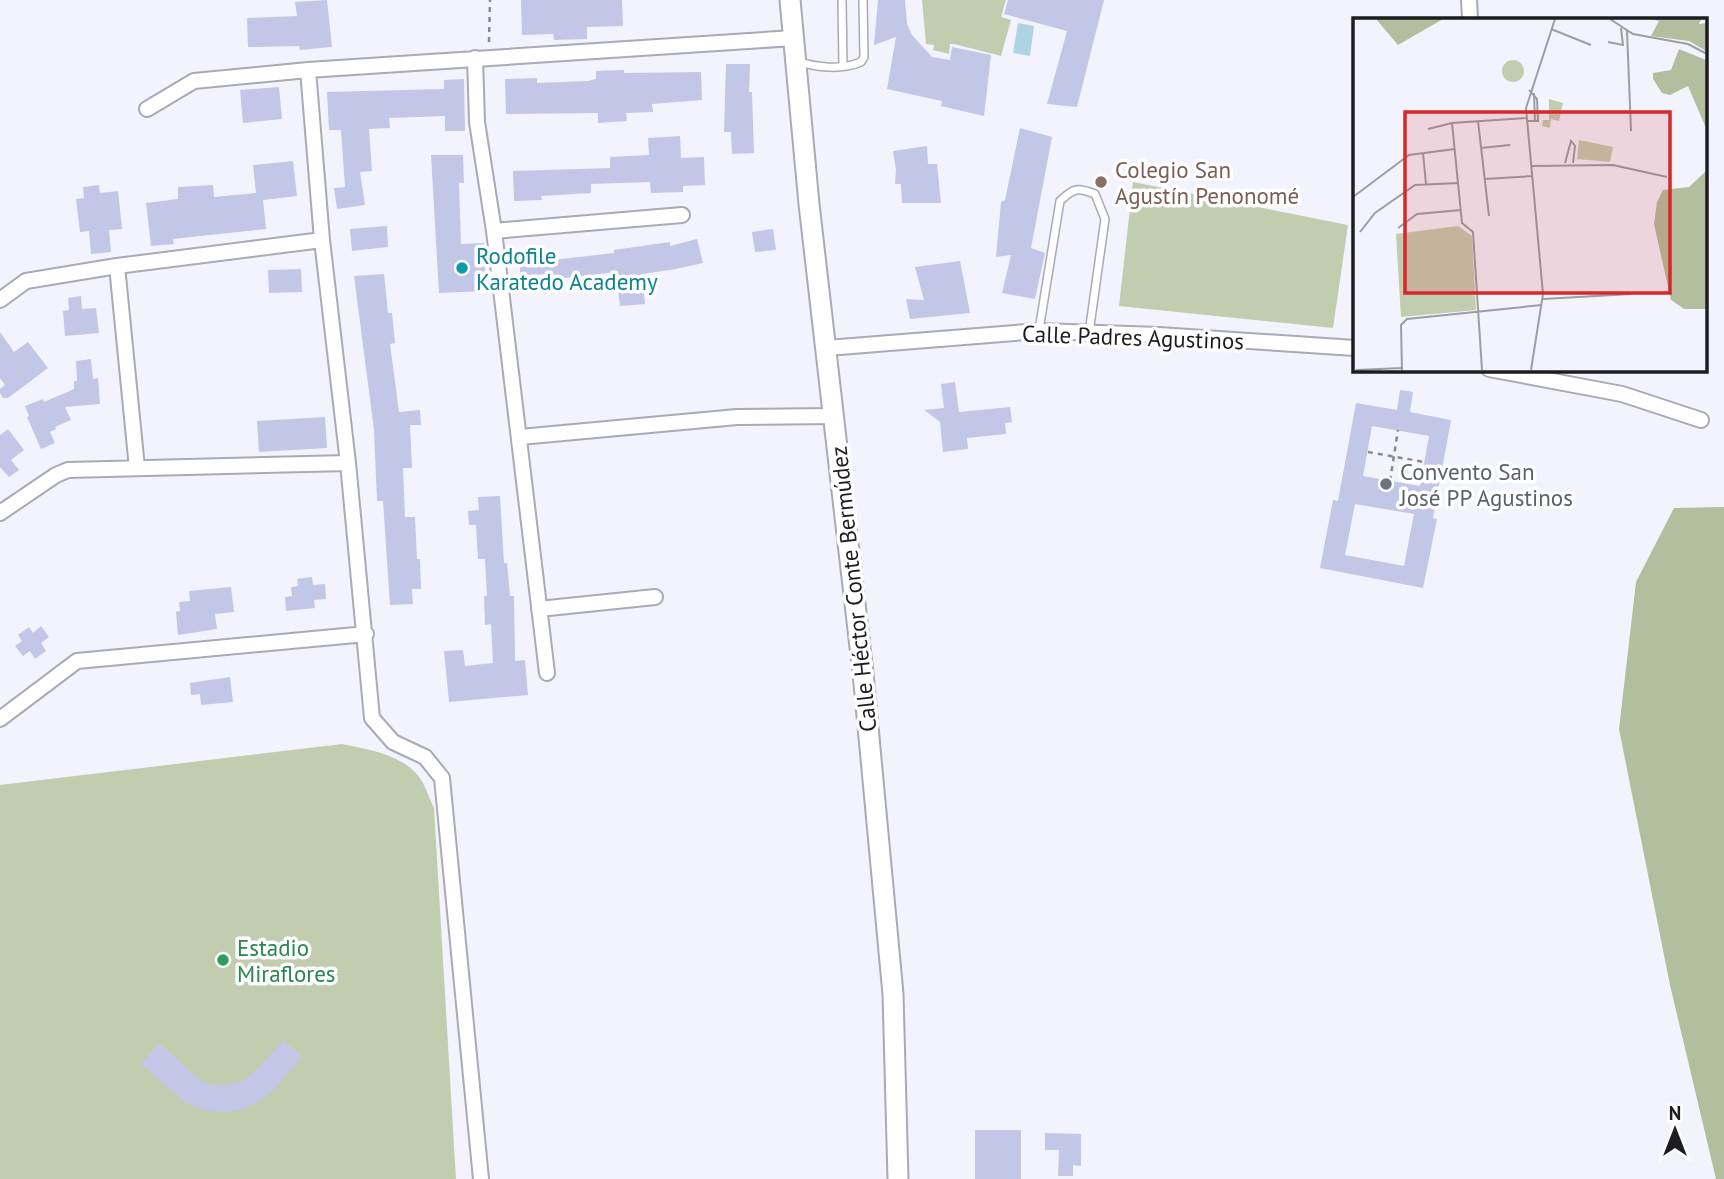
<svg xmlns="http://www.w3.org/2000/svg" width="1724" height="1179" font-family="'PT Sans',sans-serif">
  <style>
    .green { fill: #c2cdb0 }
    .forest { fill: #b2be9e }
    .water { fill: #aed4e4 }
    .building { fill: #c2c6e7; fill-rule: evenodd }
    .lines { fill: none; stroke-linecap: round; stroke-linejoin: round }
    .lane-casing { stroke: #a9aab4; stroke-width: 10 }
    .street-casing { stroke: #a9aab4; stroke-width: 18 }
    .secondary-casing { stroke: #a9aab4; stroke-width: 23 }
    .path { stroke: #888990; stroke-width: 2.5; stroke-dasharray: 5 5; stroke-linecap: butt }
    .lane { stroke: #fff; stroke-width: 7 }
    .street { stroke: #fff; stroke-width: 14 }
    .secondary { stroke: #fff; stroke-width: 19 }
    .education-dot { fill: #8d6e63; stroke: #fff; stroke-width: 2.5 }
    .culture-dot { fill: #0f9aa8; stroke: #fff; stroke-width: 2.5 }
    .worship-dot { fill: #6b7280; stroke: #fff; stroke-width: 2.5 }
    .leisure-dot { fill: #2e9e5b; stroke: #fff; stroke-width: 2.5 }
    .labels { text-anchor: middle; dominant-baseline: central; stroke-width: 7; stroke-linejoin: round; paint-order: stroke }
    .education-label { font-size: 23px; fill: #785e54; stroke: #fff; text-anchor: start }
    .culture-label { font-size: 23px; fill: #0d838f; stroke: #fff; text-anchor: start }
    .street-label { font-size: 23px; fill: #1d1d21; stroke: #fff }
    .worship-label { font-size: 23px; fill: #5b616d; stroke: #fff; text-anchor: start }
    .leisure-label { font-size: 23px; fill: #27864d; stroke: #fff; text-anchor: start }
    .inset-road { fill: none; stroke: #9d9da5; stroke-width: 2 }
    .view { fill: #d62828; fill-opacity: 0.15; stroke: #d62828; stroke-width: 3.5 }
    .inset-edge { fill: none; stroke: #1d1d21; stroke-width: 3.5 }
  </style>
  <rect width="100%" height="100%" fill="#f2f3fd"/>
  <path class="green" d="M922,0H1006L1001,17L1011,20L1001,56L954,44H950L949,54L933,50L934,45L926,44Z
    M1133,182L1348,225L1333,328L1119,306Z
    M342,744C370,750 408,755 423,783C427,791 430,800 434,808L456,1179H0V785Z"/>
  <path class="forest" d="M1724,507V1179H1716L1670,985L1619,729L1636,582L1674,508Z"/>
  <path class="water" d="M1018,23L1034,26L1030,56L1013,53Z"/>
  <path class="building" d="M327,0L332,47L300,50L299,46L248,47L247,18L297,16L295,2Z
    M521,0H622L623,26L587,27V39L554,40L553,34L522,35Z
    M878,0H905L907,24L912,35L932,57L950,60L952,47L991,55L984,116L941,106L942,101L887,89L896,37L874,45Z
    M1008,0H1104L1077,107L1047,104L1067,31L1004,14Z
    M726,64H750L749,92H752L754,153L732,154L731,132H724Z
    M624,70V73L701,72L702,100L652,104L653,112L626,113L627,121L598,123V113L506,114L505,79L537,78V83L588,81L596,79V71Z
    M464,79L465,131H445V116L389,118L390,128L369,129L372,171L360,172L365,205L337,209L334,188L345,187L341,130H329L327,92L444,89V80Z
    M279,87L282,119L243,123L240,90Z
    M1020,128L1052,137L1031,248L1045,253L1035,299L1002,293L1011,255L996,257L1001,202L1005,200Z
    M680,136L681,158L704,157L705,185L683,186V192L651,193L650,182L591,184V193L541,196L542,200L514,201L513,171L610,168V157L649,155L648,138Z
    M927,146L928,164H937L941,203H902L901,184H895L896,170L893,151Z
    M431,155H463L464,183H459L461,244L484,243L486,291L439,293Z
    M293,161L297,196L263,200L266,229L173,239L174,244L151,246L146,203L178,199V187L213,185L214,197L256,193L253,165Z
    M99,185L100,193L118,191L122,229L109,230L111,252L91,254L89,231L80,232L76,199L84,198L83,187Z
    M387,226L388,247L352,251L350,229Z
    M773,229L776,250L755,252L752,232Z
    M697,239L703,263L676,269L642,274L645,304L620,306L616,272L555,279L554,274L520,275V264L553,262V260L614,253V250L670,242V246Z
    M960,261L970,313L910,319L906,299L924,300L915,267Z
    M301,269L302,292L269,293L268,270Z
    M384,274L388,313H392L395,343L390,344L399,412L420,410L421,425H410L412,468H403L405,517H415L417,559H420L421,589H412L413,604L390,605L383,501H377L374,430L354,276Z
    M81,296L82,309L96,308L99,333L65,336L63,311L69,310L68,298Z
    M0,332L14,352L28,342L48,368L8,398H3L0,393V389L5,385L0,378Z
    M91,359L93,379L98,378L100,404L65,407L71,420L55,427L56,429L50,432L55,443L41,449L27,417L29,416L25,406L43,399L44,402L74,389V381H77L76,361Z
    M955,382L959,412L1010,407L1012,422L1005,423L1006,434L967,438L968,449L943,452L940,422L924,410L944,408L941,384Z
    M1400,390L1413,392L1410,412L1451,420L1433,518L1437,519L1423,588L1320,568L1333,500L1338,501L1356,403L1397,410ZM1372,426L1429,436L1420,486L1363,476ZM1355,504L1414,514L1404,566L1345,555Z
    M325,417L327,448L259,452L257,421Z
    M8,429L24,450L11,460L19,470L9,477L0,467V435Z
    M500,496L504,563H507L510,596H514L515,661L525,660L528,695L449,702L444,651L463,650L465,666L493,663L491,624L485,625L484,596H487L485,559H478L476,525H469L468,511L479,510L478,497Z
    M312,577L313,585L325,584L326,599L314,600L315,608L286,611L285,597L292,596L291,587L298,586L297,579Z
    M231,587L234,612L215,614L217,629L178,635L176,612L180,611L179,602L190,601L189,591Z
    M41,626L49,637L41,643L46,651L35,659L30,651L23,656L15,646L22,641L18,635L29,627L33,633Z
    M230,677L233,702L201,705L200,694L191,695L190,683Z
    M284,1040L302,1057L273,1090L260,1101L243,1109L229,1112L207,1111L186,1103L141,1064L159,1043L200,1080L208,1084L226,1085L243,1081L256,1070Z
    M975,1130H1021V1179H975Z
    M1045,1133L1081,1134V1166L1073,1165V1176H1058L1059,1150H1045Z"/>
  <g class="lines">
    <g class="lane-casing">
      <path id="lane" d="M842,0L843,66
        M797,61C817,68 842,70 861,62L864,57L863,0
        M1039,330L1060,201C1074,188 1077,187 1095,194L1105,219L1089,333"/>
    </g>
    <g class="street-casing">
      <path id="street" d="M1469,0L1470,19
        M475,58L477,122L494,231L547,673
        M147,109L194,81L308,70
        M494,231L682,215
        M117,266L137,468
        M0,300L26,281L117,266L322,240
        M827,348L1039,331L1159,335L1355,348
        M1489,369L1622,394L1701,420
        M520,437L737,417L834,416
        M0,513L56,475L68,470L348,463
        M539,609L655,597
        M0,719L77,661L366,634
        M481,1179L442,778L425,757L393,742L372,718L348,463L322,240L308,70L794,38"/>
    </g>
    <g class="secondary-casing">
      <path id="secondary" d="M790,0L809,204L863,673L893,994L898,1179"/>
    </g>
    <path class="path" d="M489,42L490,0
      M1368,452L1424,462
      M1390,481L1398,430"/>
    <use href="#lane" class="lane"/>
    <use href="#street" class="street"/>
    <use href="#secondary" class="secondary"/>
  </g>
  <circle class="education-dot" cx="1101" cy="182" r="7"/>
  <circle class="culture-dot" cx="462" cy="268" r="7"/>
  <circle class="worship-dot" cx="1386" cy="484" r="7"/>
  <circle class="leisure-dot" cx="223" cy="960" r="7"/>
  <g class="labels">
    <g class="education-label">
      <text x="1115" y="169">Colegio San<tspan x="1115" dy="26">Agustín Penonomé</tspan></text>
    </g>
    <g class="culture-label">
      <text x="476" y="255">Rodofile<tspan x="476" dy="26">Karatedo Academy</tspan></text>
    </g>
    <g class="street-label">
      <text transform="translate(1133 337) rotate(2)">Calle Padres Agustinos</text>
      <text transform="translate(853 589) rotate(-96)">Calle Héctor Conte Bermúdez</text>
    </g>
    <g class="worship-label">
      <text x="1400" y="471">Convento San<tspan x="1400" dy="26">José PP Agustinos</tspan></text>
    </g>
    <g class="leisure-label">
      <text x="237" y="947">Estadio<tspan x="237" dy="26">Miraflores</tspan></text>
    </g>
  </g>
  <g transform="translate(1353 18)">
    <rect width="354" height="354" fill="#f2f3fd"/>
    <path d="M149 53a11 11 0 1 1 22 0a11 11 0 1 1-22 0ZM196,81L210,85L206,103L198,101L197,110L189,108L190,102H196ZM226,122L260,129L257,144L224,141ZM105,208L119,218L123,292L48,299L43,216Z" fill="#c2cdb0"/>
    <path d="M23,1H90L45,27ZM298,1H348L346,6L353,5V33L336,23L298,18L306,3ZM326,31L353,42V110L335,68L317,77L309,75L300,61V55L318,52ZM353,153V291H331L318,282L301,206L304,184L310,172L336,169Z" fill="#b2be9e"/>
    <path class="inset-road" d="M257,1L280,16L335,26L354,36M198,11L238,27M274,13L278,113M255,24L270,27L268,10M181,75L182,104M125,103L136,198M175,103H185L184,81L176,72M75,111L99,105M128,130L157,127M70,135L73,166M212,145L218,123L222,128L220,145M179,148L260,147L314,159M132,161L180,158M0,179L56,137L102,131M45,210L64,196L108,192M7,214L22,195L62,167L106,165M190,281L278,276M3,352L49,350M49,352L48,307L54,301L189,287M129,352L120,214L109,205L99,105L174,100M178,352L190,276L173,90L202,1"/>
    <path class="view" d="M52,94H317V275H52Z"/>
    <rect width="354" height="354" class="inset-edge"/>
  </g>
  <g transform="translate(1675 1130)" stroke="#ffffff" stroke-width="5" paint-order="stroke">
  <path d="M0-5L12 26L0 18L-12 26Z" fill="#1d1d21"/>
  <text y="-10" font-size="19" font-weight="bold" text-anchor="middle" fill="#1d1d21">N</text>
  </g>
</svg>
